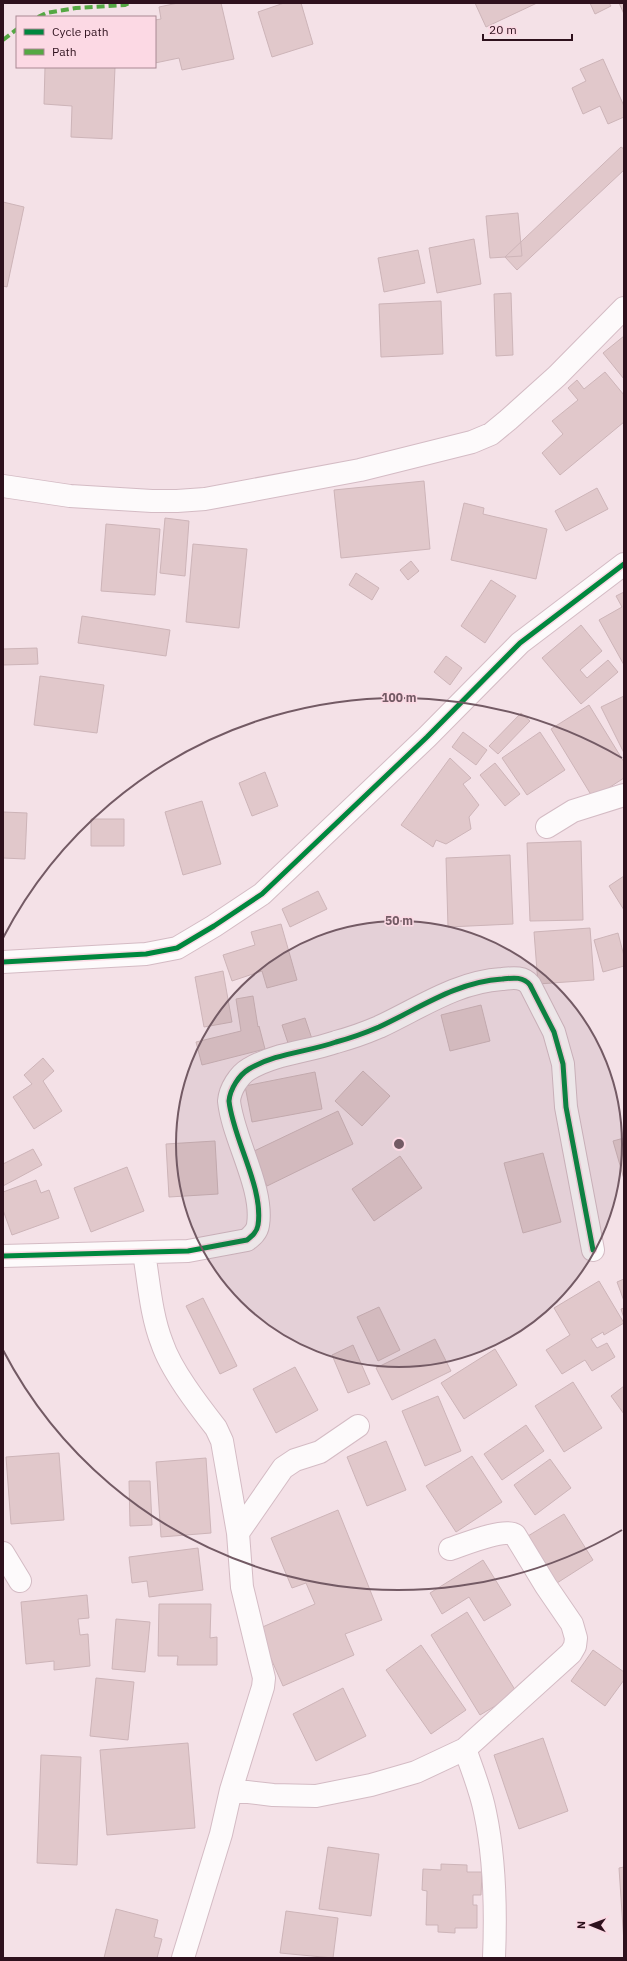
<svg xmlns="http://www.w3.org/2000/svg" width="627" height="1961" font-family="'IBM Plex Sans',sans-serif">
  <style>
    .building { fill: #e1c8cb; stroke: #cdb4b8 }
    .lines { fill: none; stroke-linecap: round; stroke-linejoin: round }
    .street-casing { stroke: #d4bbc4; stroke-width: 24 }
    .street { stroke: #fdfafb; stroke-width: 22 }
    .quiet { stroke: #54a843; stroke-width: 4; stroke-dasharray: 8 4; stroke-linecap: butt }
    .cycleway-casing { stroke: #fcd9e4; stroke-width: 8 }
    .cycleway { stroke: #00873e; stroke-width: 5 }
    .ring { fill: none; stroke: #735a64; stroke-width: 2 }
    .centre { fill: #735a64; stroke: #fcd9e4; stroke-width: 2 }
    .ring-label { font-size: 12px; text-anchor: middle; font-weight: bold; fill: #735a64; stroke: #fcd9e4; stroke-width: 3; stroke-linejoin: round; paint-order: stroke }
  </style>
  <rect width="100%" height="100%" fill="#f4e1e7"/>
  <path class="building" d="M178,3H221L234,59L182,70L179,58L155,63V20L161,19L159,7Z
    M284,3H301L313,44L272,57L258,12Z
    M475,3H537L486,27Z
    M590,3H609L611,6L595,14Z
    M619,3H624V14Z
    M603,59L624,106V117L608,124L600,106L583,114L572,88L586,81L580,69Z
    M45,67H115L112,139L71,137L72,106L44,104Z
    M621,147L624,149V170L517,270L505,257Z
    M3,202L24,207L7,287L3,286Z
    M518,213L522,256L490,258L486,216Z
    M474,239L481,284L437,293L429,248Z
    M418,250L425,283L384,292L378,258Z
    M511,293L513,355L496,356L494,294Z
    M441,301L443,354L381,357L379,304Z
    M624,336V379L603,353Z
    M605,372L624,395V422L560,475L542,453L563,434L552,421L578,400L568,388L577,380L584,389Z
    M424,481L430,549L341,558L334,490Z
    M597,488L608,509L566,531L555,511Z
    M464,503L484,508L483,514L547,529L536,579L451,560Z
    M165,518L189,521L185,576L160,573Z
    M106,524L160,529L155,595L101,591Z
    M193,544L247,549L239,628L186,622Z
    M411,561L419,571L408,580L400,570Z
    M356,573L379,588L372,600L349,585Z
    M491,580L516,596L485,643L461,626Z
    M624,592V665L599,620L622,607L616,596Z
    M82,616L170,630L166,656L78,643Z
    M581,625L602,651L580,670L587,678L608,660L618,672L581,704L542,658Z
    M37,648L38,664L3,665V649Z
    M446,656L462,668L450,685L434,672Z
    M40,676L104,685L97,733L34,725Z
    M624,696V753L601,707Z
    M589,705L624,762V778L593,798L551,729Z
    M521,713L530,721L498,754L489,746Z
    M463,732L487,750L476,765L452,747Z
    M540,732L565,770L527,795L502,758Z
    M450,758L471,778L463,784L479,805L469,817L471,829L446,844L436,840L433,847L401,825Z
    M495,763L520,794L505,806L480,775Z
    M265,772L278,806L252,816L239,783Z
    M202,801L221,864L183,875L165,812Z
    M3,812L27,813L25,859L3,858Z
    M91,819H124V846H91Z
    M581,841L583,920L530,921L527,843Z
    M510,855L513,924L448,927L446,858Z
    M624,876V910L609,886Z
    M318,891L327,909L290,927L282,909Z
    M281,924L297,980L267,988L262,971L232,981L223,955L255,945L251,932Z
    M590,928L594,980L538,984L534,932Z
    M618,933L624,956V966L603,972L594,940Z
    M223,971L232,1022L204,1027L195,977Z
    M253,996L258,1027L259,1026L265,1049L202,1065L196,1042L241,1031L236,999Z
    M481,1005L490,1041L450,1051L441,1015Z
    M305,1018L312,1039L289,1046L282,1025Z
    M43,1058L54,1071L43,1081L62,1111L34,1129L13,1097L32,1084L24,1075Z
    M363,1071L390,1096L362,1126L335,1101Z
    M315,1072L322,1109L252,1122L245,1086Z
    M338,1111L353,1144L267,1186L250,1153Z
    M624,1138V1179L613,1141Z
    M215,1141L218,1194L169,1197L166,1144Z
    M33,1149L42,1165L3,1186V1164Z
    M543,1153L561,1222L523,1233L504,1163Z
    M400,1156L422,1188L374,1221L352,1189Z
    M127,1167L144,1211L91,1232L74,1188Z
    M36,1180L41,1193L49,1190L59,1218L12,1235L3,1210V1192Z
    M624,1279V1301L617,1282Z
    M599,1281L624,1323L604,1335L603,1332L591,1339L597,1348L607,1343L615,1357L592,1371L585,1360L562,1374L546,1350L570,1335L554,1308Z
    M203,1298L237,1366L220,1374L186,1306Z
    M379,1307L400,1350L378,1361L357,1317Z
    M624,1308V1318L621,1309Z
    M435,1339L451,1371L392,1400L376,1368Z
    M353,1345L370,1384L348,1393L332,1355Z
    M495,1349L517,1385L464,1419L441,1383Z
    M295,1367L318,1410L276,1433L253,1389Z
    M573,1382L602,1428L564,1452L535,1406Z
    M624,1386V1414L611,1396Z
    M438,1396L461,1451L425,1466L402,1411Z
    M526,1425L544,1451L502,1480L484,1454Z
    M386,1441L406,1490L367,1506L347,1457Z
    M59,1453L64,1520L11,1524L6,1457Z
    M472,1456L502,1502L456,1532L426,1486Z
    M206,1458L211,1533L161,1537L156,1462Z
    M550,1459L571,1488L535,1515L514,1485Z
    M129,1481H150L152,1525L130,1526Z
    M338,1510L382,1620L345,1634L354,1655L283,1686L258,1629L315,1604L306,1583L292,1588L271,1538Z
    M564,1514L593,1560L557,1583L528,1536Z
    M198,1548L203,1590L149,1597L147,1581L132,1583L129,1557Z
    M483,1560L511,1605L484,1621L469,1597L442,1614L430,1593Z
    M87,1595L89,1618L78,1619L80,1635L88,1634L90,1666L54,1670V1661L26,1664L21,1602Z
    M159,1604H211L210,1638L217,1637V1665H177L178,1656H158Z
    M467,1612L517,1693L480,1715L431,1635Z
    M116,1619L150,1622L145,1672L112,1669Z
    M421,1645L466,1710L431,1734L386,1670Z
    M593,1650L624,1672V1680L605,1706L571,1681Z
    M96,1678L134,1682L128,1740L90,1736Z
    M343,1688L366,1736L316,1761L293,1714Z
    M543,1738L568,1811L519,1829L494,1755Z
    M188,1743L195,1828L107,1835L100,1750Z
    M41,1755L81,1757L77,1865L37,1863Z
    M328,1847L379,1854L371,1916L319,1909Z
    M441,1864L467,1865V1872H482L481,1895H473V1905H477V1928H455V1933L438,1932V1925H426L427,1891L422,1890L423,1869L441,1870Z
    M624,1867V1943L619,1868Z
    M116,1909L158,1920L154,1937L162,1939L157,1958H104Z
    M286,1911L338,1918L333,1958L280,1953Z"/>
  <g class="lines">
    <g class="street-casing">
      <path id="street" d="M3,486L70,496L152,501H177L205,499L360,470L472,442L491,434L508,420L557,376L624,308
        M547,827L573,811L624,795
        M3,962L146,954L177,948L214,926L262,894L427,737L520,643L624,564
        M144,1253C149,1283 151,1315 162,1343C171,1370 198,1405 216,1428L222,1441L238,1533L242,1587L264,1678L263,1687L231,1790L221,1834L183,1958
        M3,1256L188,1251L247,1240C252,1236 257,1232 258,1225C264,1188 233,1139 229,1101C230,1089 239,1075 249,1069C276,1053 308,1052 336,1042C351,1038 365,1033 379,1027C420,1008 456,982 502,979C512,978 523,976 530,985L554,1032L563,1064L566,1107L593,1250
        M238,1533L283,1468L295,1460L320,1452L358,1426
        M3,1553L20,1581
        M465,1749C472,1769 481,1791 485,1812C495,1859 496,1910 494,1958
        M231,1790L273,1795L316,1796L371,1785L416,1772L465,1749L571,1653L575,1646L576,1638L572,1624L546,1586L515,1535C506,1527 462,1545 450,1549"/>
    </g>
    <use href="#street" class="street"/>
    <path class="quiet" d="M38,17L46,13L76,8L125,5L129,3
      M3,40L17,29"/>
    <g class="cycleway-casing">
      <path id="cycleway" d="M3,962L146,954L177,948L214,926L262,894L427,737L520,643L624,564
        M3,1256L188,1251L247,1240C252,1236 257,1232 258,1225C264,1188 233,1139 229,1101C230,1089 239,1075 249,1069C276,1053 308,1052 336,1042C351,1038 365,1033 379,1027C420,1008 456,982 502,979C512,978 523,976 530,985L554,1032L563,1064L566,1107L593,1250"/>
    </g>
    <use href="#cycleway" class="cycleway"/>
  </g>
  <circle cx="399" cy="1144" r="223" fill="#735a64" fill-opacity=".12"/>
  <g class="ring">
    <circle cx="399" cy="1144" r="223"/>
    <path d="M622 1530A446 446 0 0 1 3 1350M3 938A446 446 0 0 1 622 758"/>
  </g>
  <circle cx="399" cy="1144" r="6" class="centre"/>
  <g class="ring-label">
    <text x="399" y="702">100 m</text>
    <text x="399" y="925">50 m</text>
  </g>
  <rect width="627" height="1961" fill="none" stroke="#2e111d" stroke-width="8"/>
  <rect x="16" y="16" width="140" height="52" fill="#fcd9e4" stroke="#aa8994"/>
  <rect x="24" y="29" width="20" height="6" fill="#00873e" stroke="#aa8994"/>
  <text x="52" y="36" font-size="12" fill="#2e111d">Cycle path</text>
  <rect x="24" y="49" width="20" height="6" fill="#54a843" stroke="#aa8994"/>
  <text x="52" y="56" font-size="12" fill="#2e111d">Path</text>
  <g transform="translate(591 1925) rotate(271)" stroke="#fcd9e4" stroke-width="3" paint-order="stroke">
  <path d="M0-3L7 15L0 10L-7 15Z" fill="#2e111d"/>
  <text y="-6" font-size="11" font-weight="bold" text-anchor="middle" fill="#2e111d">N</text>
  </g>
  <path d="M483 34v6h89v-6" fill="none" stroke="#2e111d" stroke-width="2"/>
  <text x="489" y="34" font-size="12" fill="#2e111d" stroke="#fcd9e4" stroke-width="3" paint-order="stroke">20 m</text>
</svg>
